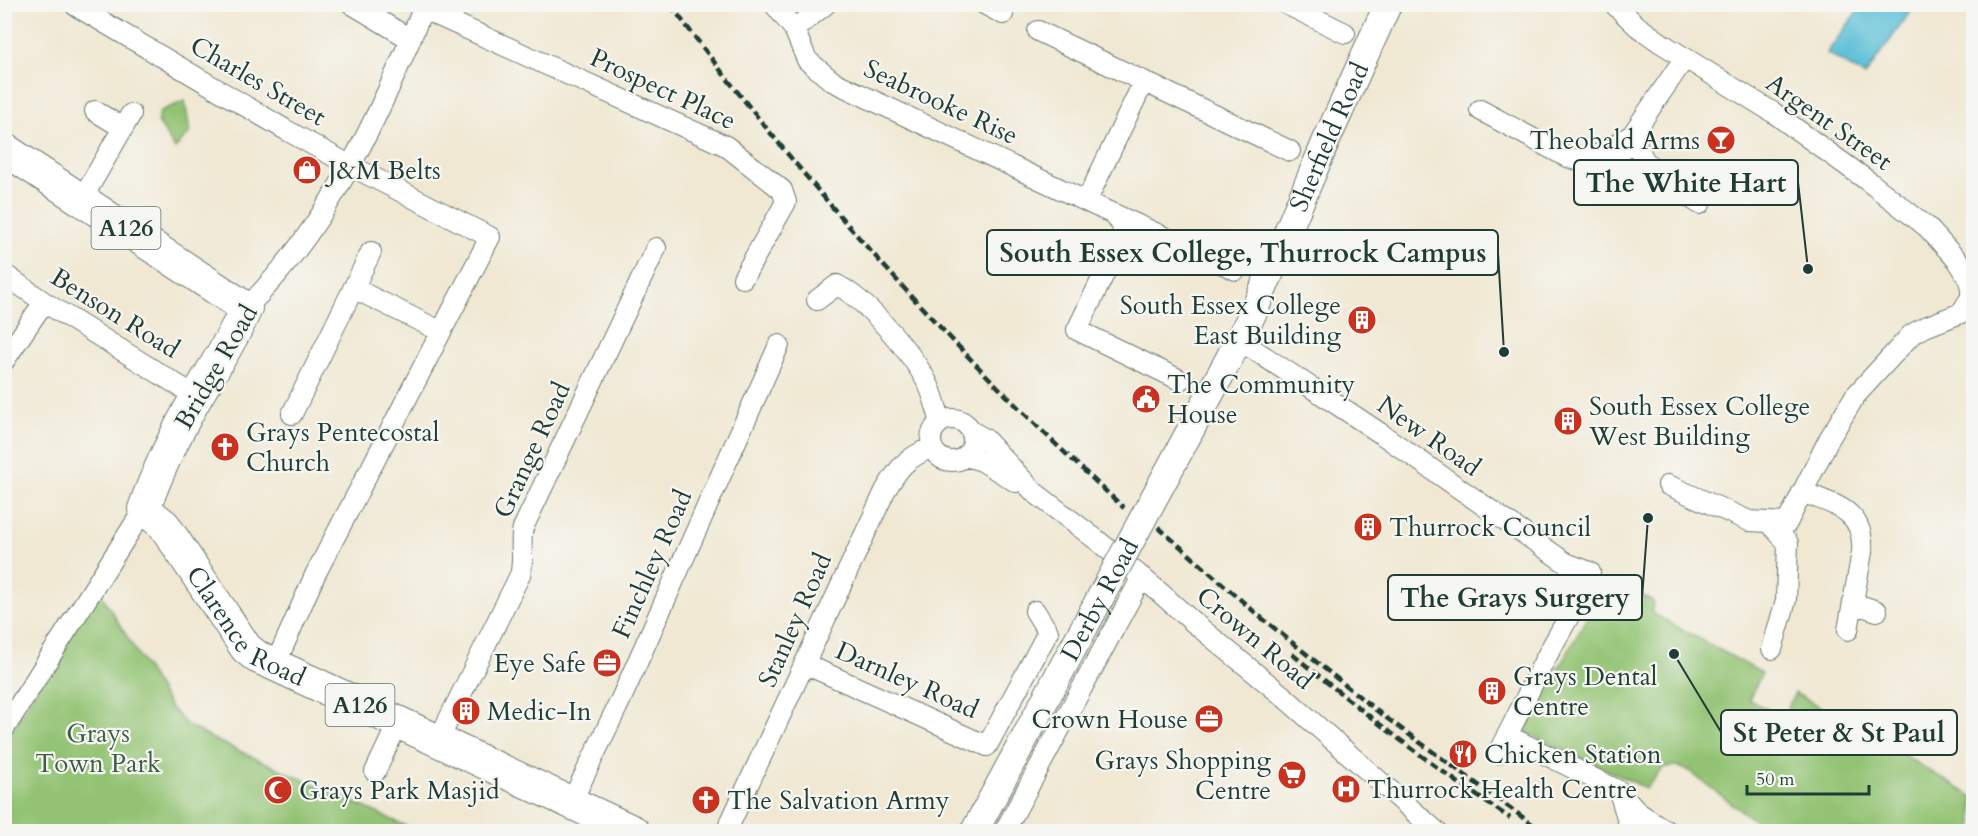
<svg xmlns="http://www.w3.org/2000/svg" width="1978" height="836" font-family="Cardo,serif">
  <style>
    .green { fill: #92c272; stroke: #588053; stroke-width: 1.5 }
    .water { fill: #58bed6; stroke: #3c7e85; stroke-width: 1.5 }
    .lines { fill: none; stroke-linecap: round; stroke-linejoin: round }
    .street-casing { stroke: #68796c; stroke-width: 22 }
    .secondary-casing { stroke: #68796c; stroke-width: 29 }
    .primary-casing { stroke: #68796c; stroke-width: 34 }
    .street { stroke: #fff; stroke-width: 20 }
    .secondary { stroke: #fff; stroke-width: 27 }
    .primary { stroke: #fff; stroke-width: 32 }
    .rail { stroke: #1f3d34; stroke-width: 4.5; stroke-dasharray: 9 4.5; stroke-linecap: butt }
    .secondary-bridge-casing { stroke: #68796c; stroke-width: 29; stroke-linecap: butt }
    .secondary-bridge { stroke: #fff; stroke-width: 27 }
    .labels { text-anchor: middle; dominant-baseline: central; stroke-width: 4.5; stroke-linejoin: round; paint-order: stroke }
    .shield { fill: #f6f6f2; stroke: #60746d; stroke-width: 1.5 }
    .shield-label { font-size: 24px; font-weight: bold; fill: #1f3d34 }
    .street-label { font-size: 26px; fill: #1f3d34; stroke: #f6f6f2 }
    .poi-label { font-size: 26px; fill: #1f3d34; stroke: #f6f6f2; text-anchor: start }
    .park-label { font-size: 26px; fill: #3c5e44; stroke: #f6f6f2 }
    .leader { fill: none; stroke: #1f3d34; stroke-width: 2 }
    .callout-dot { fill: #1f3d34; stroke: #f6f6f2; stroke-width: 2 }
    .callout { fill: #f6f6f2; stroke: #1f3d34; stroke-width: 2 }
    .callout-label { font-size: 27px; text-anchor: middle; font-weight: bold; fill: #1f3d34 }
  </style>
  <rect width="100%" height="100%" fill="#f6f6f2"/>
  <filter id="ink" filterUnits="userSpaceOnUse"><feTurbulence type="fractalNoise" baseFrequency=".0167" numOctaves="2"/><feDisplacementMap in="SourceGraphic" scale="12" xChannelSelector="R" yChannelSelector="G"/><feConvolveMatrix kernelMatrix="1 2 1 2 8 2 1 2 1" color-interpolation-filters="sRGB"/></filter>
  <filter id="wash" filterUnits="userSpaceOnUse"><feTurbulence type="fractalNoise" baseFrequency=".008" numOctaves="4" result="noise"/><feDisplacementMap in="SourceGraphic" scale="24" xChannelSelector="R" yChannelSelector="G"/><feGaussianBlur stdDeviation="1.35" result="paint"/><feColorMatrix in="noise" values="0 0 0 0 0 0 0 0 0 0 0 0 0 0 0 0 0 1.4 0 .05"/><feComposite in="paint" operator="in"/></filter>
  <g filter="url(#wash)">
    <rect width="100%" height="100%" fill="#f0e8d3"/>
    <path class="green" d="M185,101L190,132L175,149L158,122L160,111Z
      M1617,582L1653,601L1652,613L1762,673L1749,700L1783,717L1795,693L1865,732L1973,797V831H1768L1689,771L1677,766L1664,767L1646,788L1525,732L1530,718L1598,599Z
      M101,594L170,707L187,725L215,740L417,831L5,832V743L73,623Z"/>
    <path class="water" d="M1862,5H1915L1865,76L1827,53Z"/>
  </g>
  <g filter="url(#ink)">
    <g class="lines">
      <g class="street-casing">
        <path id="street" d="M352,4L410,39
          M774,4L794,29L807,60L832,81L1111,213L1123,225L1122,237L1077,330L1180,380
          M984,4L1003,14
          M1286,4L1345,33
          M1614,4L1637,26L1661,43L1774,113L1868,181L1927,227L1958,261L1968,277L1971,288V297L1961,313L1925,327L1911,335L1855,396L1829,439L1787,523L1749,521L1668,485
          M76,6L286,130L351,166L490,237L372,466
          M423,9L726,146L782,190L786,202L743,278
          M794,29L826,4
          M1038,31L1290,151
          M1480,110L1565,156L1577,160L1600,154L1632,135L1684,59
          M95,111L123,128
          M1613,164L1632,135L1644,160L1669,184L1700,204
          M82,199L131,114
          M1087,200L1144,81
          M1114,214L1236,270
          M4,274L44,302L197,397
          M353,288L440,331
          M817,300L837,285C867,300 914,355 929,386C934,397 937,410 941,422
          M246,308C329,227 382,110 425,4
          M1238,341L1253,349L1380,433L1566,563L1590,572C1580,601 1562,627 1548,654C1530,687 1516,721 1497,754
          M4,361L44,302
          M292,414L371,252
          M931 440a21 21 0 1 1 42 0a21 21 0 1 1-42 0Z
          M971,431L985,439L1034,492L1098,541L1158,591L1193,622L1283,696L1437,832
          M965,456L982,461L1016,482
          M1802,492C1835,505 1865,510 1862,552L1848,630
          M1769,523L1788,543L1786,600L1772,649
          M1853,603L1877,611
          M805,664L987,746L1048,632L1035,611
          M275,665L315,575L368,473
          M4,729L144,509
          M1508,736L1619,791L1639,813L1668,832
          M438,741L520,575C525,559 519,544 523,528L656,248
          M375,772L398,723
          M1620,795L1630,827L1637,832
          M571,803L621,699L779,345
          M726,832L885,491C900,466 905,459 932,447
          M1004,832L1142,577"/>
      </g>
      <g class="secondary-casing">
        <g id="secondary">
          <path id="s1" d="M1224,368L1253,313L1327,139L1388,4"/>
        </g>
      </g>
      <g class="primary-casing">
        <g id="primary">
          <path id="s2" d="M4,149L246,308C233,339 214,367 197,396C176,433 158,469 144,509L164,525L246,648L257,657L275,665L634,832"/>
        </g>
      </g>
      <use href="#street" class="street"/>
      <use href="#secondary" class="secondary"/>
      <use href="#primary" class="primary"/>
      <path class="rail" d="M670,4C779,150 898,289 1028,417C1059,448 1092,478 1124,508
        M1158,527L1258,615L1381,714L1543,832
        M1292,654C1363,712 1434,768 1510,818"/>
      <g class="secondary-bridge-casing">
        <g id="secondary-bridge">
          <path id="s3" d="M974,832L1224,368"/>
        </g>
      </g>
      <use href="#secondary-bridge" class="secondary-bridge"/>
    </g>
  </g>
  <defs>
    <g id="bar-disc" transform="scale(1.5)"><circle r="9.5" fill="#c8321e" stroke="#f6f6f2"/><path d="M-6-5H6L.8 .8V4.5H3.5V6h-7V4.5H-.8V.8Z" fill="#fff"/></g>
    <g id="shop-disc" transform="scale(1.5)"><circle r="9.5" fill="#c8321e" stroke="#f6f6f2"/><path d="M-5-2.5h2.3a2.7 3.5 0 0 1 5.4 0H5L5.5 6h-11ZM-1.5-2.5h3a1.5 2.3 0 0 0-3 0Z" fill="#fff"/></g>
    <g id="building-disc" transform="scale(1.5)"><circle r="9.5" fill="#c8321e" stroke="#f6f6f2"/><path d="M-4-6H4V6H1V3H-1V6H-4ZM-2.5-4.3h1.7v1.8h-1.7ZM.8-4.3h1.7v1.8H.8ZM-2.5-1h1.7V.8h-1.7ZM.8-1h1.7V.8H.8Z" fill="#fff"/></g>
    <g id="civic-disc" transform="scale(1.5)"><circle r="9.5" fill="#c8321e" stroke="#f6f6f2"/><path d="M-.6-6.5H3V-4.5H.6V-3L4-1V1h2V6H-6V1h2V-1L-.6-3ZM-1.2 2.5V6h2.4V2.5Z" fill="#fff"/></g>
    <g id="church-disc" transform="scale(1.5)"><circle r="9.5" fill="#c8321e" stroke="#f6f6f2"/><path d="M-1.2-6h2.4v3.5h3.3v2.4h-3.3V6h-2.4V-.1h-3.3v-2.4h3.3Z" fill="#fff"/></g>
    <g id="office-disc" transform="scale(1.5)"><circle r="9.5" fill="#c8321e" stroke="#f6f6f2"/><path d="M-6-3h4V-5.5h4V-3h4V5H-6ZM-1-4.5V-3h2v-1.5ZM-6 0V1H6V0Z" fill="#fff"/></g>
    <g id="restaurant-disc" transform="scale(1.5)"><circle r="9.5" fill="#c8321e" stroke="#f6f6f2"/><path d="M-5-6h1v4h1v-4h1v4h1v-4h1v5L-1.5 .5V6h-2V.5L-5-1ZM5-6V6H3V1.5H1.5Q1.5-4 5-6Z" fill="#fff"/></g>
    <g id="supermarket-disc" transform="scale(1.5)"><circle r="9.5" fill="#c8321e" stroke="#f6f6f2"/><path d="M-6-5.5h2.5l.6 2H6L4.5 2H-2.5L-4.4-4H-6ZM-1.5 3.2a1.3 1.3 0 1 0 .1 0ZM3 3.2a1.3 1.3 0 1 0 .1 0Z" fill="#fff"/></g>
    <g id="hospital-disc" transform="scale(1.5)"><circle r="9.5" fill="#c8321e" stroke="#f6f6f2"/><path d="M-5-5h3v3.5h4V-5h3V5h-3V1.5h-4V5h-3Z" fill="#fff"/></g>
    <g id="mosque-disc" transform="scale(1.5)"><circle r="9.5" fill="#c8321e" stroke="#f6f6f2"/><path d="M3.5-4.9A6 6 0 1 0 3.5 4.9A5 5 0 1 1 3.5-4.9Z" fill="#fff"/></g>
  </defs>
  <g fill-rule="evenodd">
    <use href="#bar-disc" x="1721" y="140"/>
    <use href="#shop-disc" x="307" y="170"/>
    <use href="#building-disc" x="1362" y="320"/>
    <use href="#civic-disc" x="1146" y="399"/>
    <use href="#building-disc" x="1568" y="421"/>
    <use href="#church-disc" x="225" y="447"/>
    <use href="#building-disc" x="1368" y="527"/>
    <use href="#office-disc" x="607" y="663"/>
    <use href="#building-disc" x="1492" y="691"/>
    <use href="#building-disc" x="466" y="711"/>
    <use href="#office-disc" x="1209" y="719"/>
    <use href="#restaurant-disc" x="1463" y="754"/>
    <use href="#supermarket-disc" x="1292" y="775"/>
    <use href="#hospital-disc" x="1346" y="789"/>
    <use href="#mosque-disc" x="278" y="790"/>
    <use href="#church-disc" x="706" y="800"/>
  </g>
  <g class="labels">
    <g class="shield">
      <rect x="91.5" y="207" width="69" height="42" rx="4.5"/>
      <rect x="325.5" y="684" width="69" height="42" rx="4.5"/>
    </g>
    <g class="shield-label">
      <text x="126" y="228">A126</text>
      <text x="360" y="705">A126</text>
    </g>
    <g class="street-label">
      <text transform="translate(258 81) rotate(30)">Charles Street</text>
      <text transform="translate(663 89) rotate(25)">Prospect Place</text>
      <text transform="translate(941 102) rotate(25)">Seabrooke Rise</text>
      <text transform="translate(1829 122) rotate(35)">Argent Street</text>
      <text stroke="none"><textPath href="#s1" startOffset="254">Sherfield Road</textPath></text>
      <text transform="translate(115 313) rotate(32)">Benson Road</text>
      <text transform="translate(216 367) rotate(-60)">Bridge Road</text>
      <text transform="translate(1429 436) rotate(35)">New Road</text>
      <text transform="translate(532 450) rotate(-65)">Grange Road</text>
      <text transform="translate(652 564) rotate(-66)">Finchley Road</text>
      <text stroke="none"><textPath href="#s3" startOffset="264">Derby Road</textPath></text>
      <text stroke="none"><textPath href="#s2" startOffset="674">Clarence Road</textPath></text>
      <text transform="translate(795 620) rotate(-66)">Stanley Road</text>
      <text transform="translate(1255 638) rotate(40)">Crown Road</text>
      <text transform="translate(907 680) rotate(24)">Darnley Road</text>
    </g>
    <g class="poi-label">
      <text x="1700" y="140" text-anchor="end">Theobald Arms</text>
      <text x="328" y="170">J&amp;M Belts</text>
      <text x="1341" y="305" text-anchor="end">South Essex College<tspan x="1341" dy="30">East Building</tspan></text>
      <text x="1167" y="384">The Community<tspan x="1167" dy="30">House</tspan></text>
      <text x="1589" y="406">South Essex College<tspan x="1589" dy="30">West Building</tspan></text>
      <text x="246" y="432">Grays Pentecostal<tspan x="246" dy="30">Church</tspan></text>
      <text x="1389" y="527">Thurrock Council</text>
      <text x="586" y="663" text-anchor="end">Eye Safe</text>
      <text x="1513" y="676">Grays Dental<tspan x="1513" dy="30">Centre</tspan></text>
      <text x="487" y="711">Medic-In</text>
      <text x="1188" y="719" text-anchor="end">Crown House</text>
      <text x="1484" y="754">Chicken Station</text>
      <text x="1271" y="760" text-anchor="end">Grays Shopping<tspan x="1271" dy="30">Centre</tspan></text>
      <text x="1367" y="789">Thurrock Health Centre</text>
      <text x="299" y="790">Grays Park Masjid</text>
      <text x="727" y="800">The Salvation Army</text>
    </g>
    <g class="park-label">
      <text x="98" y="733">Grays<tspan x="98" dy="30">Town Park</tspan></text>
    </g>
  </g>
  <path class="leader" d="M1808 269L1798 182M1504 352L1498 253M1648 518L1642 598M1674 654L1721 732"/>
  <g class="callout-dot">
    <circle cx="1808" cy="269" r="6"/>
    <circle cx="1504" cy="352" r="6"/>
    <circle cx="1648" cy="518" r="6"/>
    <circle cx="1674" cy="654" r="6"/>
  </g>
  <g class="callout">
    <rect x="1574" y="160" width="224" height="45" rx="6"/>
    <rect x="987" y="230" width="511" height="45" rx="6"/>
    <rect x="1388" y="575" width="254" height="45" rx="6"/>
    <rect x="1721" y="710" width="236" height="45" rx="6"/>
  </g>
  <g class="callout-label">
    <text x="1686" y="192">The White Hart</text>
    <text x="1243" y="262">South Essex College, Thurrock Campus</text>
    <text x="1515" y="607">The Grays Surgery</text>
    <text x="1839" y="742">St Peter &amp; St Paul</text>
  </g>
  <rect width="1978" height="836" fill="none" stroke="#f6f6f2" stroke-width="24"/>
  <path d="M1747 785v9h122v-9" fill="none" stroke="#1f3d34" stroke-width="3"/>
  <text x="1756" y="785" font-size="18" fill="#1f3d34" stroke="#f6f6f2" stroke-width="4.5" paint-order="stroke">50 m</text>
</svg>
